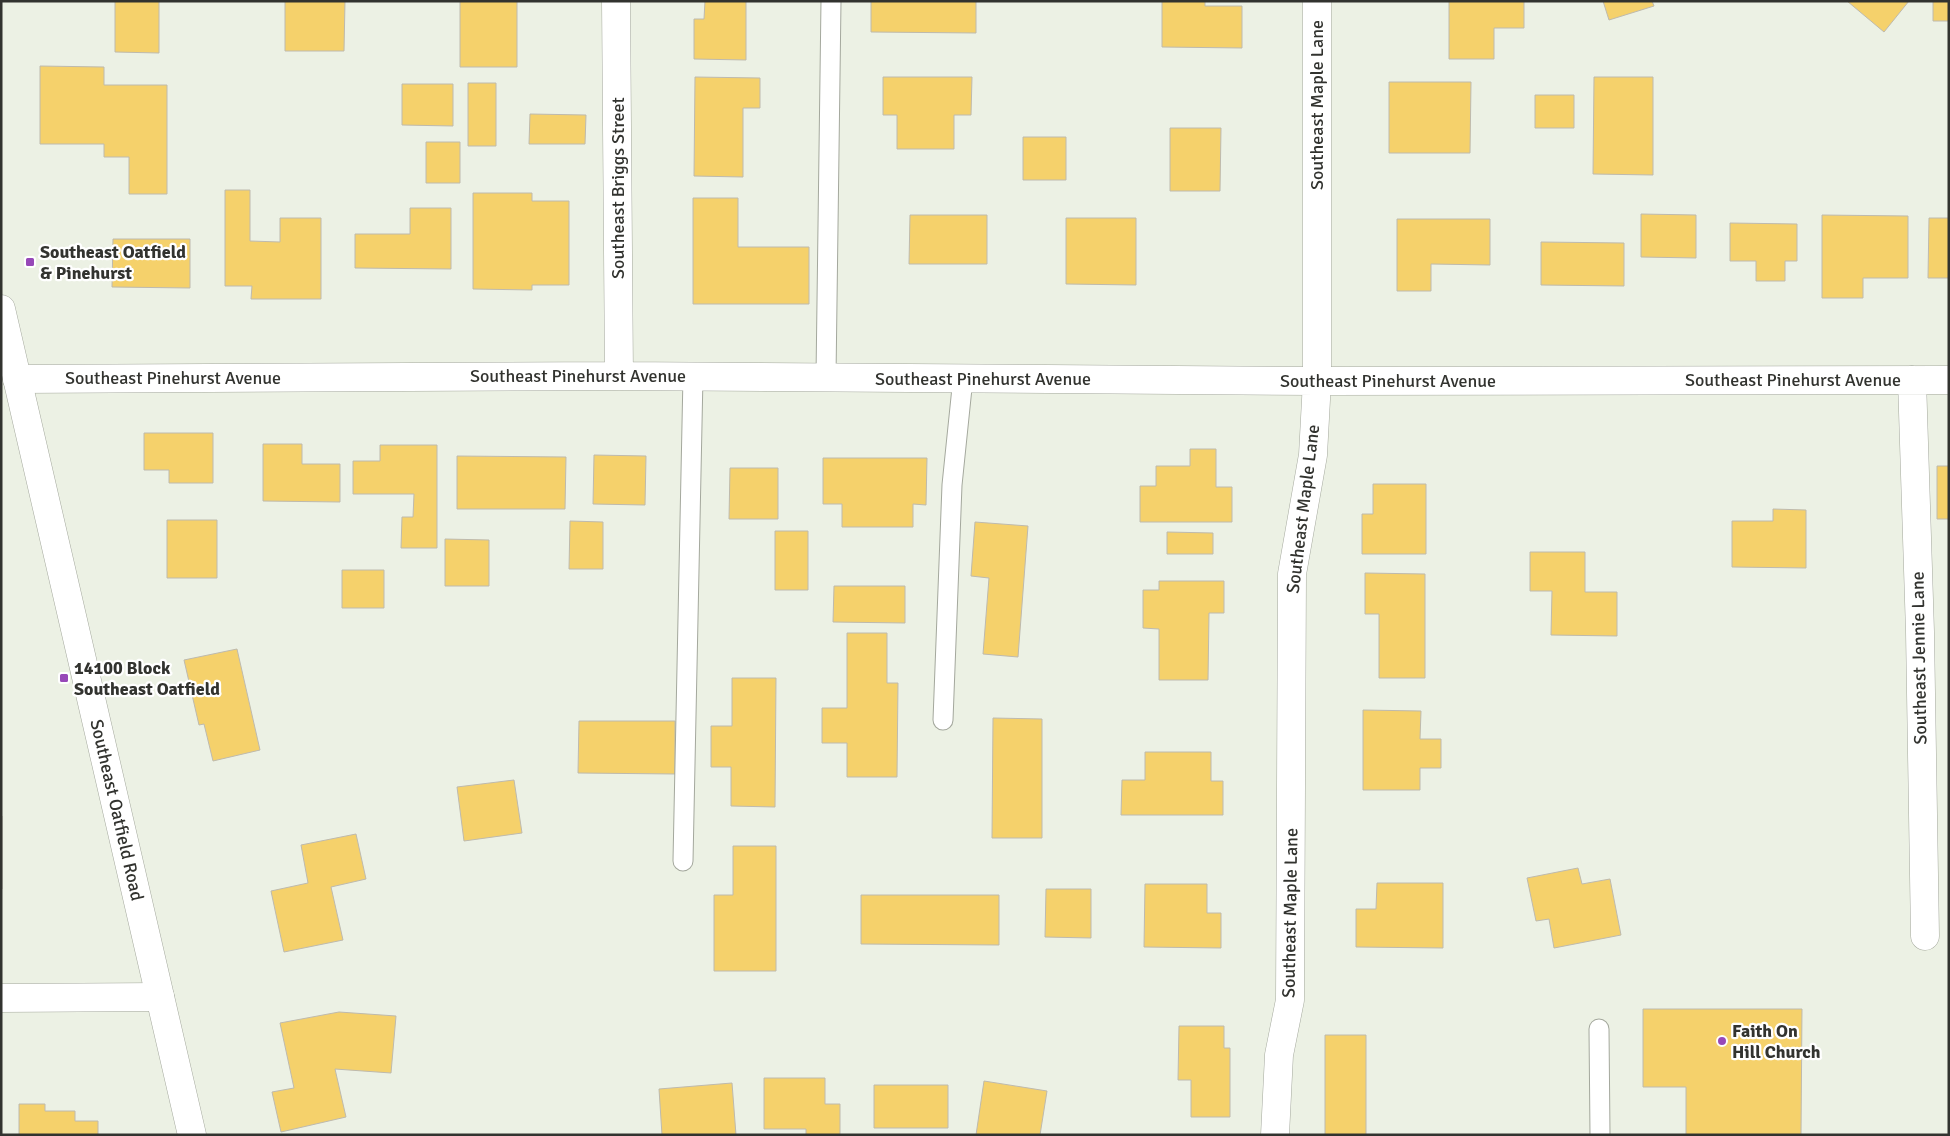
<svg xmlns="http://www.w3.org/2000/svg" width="1950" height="1136" font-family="Signika,sans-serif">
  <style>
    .building { fill: #f5d16b; stroke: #bebaae }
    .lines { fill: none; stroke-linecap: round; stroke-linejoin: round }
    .lane-casing { stroke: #a4a89d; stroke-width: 21 }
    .street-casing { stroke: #a4a89d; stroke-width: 29 }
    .secondary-casing { stroke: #a4a89d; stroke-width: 29 }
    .lane { stroke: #fff; stroke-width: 19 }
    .street { stroke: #fff; stroke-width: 28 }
    .secondary { stroke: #fff; stroke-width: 28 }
    .poi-dot { fill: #9748b8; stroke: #fff; stroke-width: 2 }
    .labels { text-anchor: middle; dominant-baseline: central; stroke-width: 4.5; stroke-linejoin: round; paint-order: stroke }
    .street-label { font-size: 18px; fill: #32332f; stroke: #fff }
    .poi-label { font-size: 18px; font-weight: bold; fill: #32332f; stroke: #fff; text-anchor: start }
  </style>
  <rect width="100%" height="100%" fill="#ecf1e4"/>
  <path class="building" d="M115,1H159V53L115,52Z
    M285,1H345L344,51H285Z
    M460,1H517V67H460Z
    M705,1H746V60L694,59V19H704Z
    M871,1H976V33L871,32Z
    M1162,1H1205V6H1242V48L1162,47Z
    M1449,1H1524V28H1494V59H1449Z
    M1603,1H1652L1654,6L1609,20Z
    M1847,1H1909L1884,32Z
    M1933,1H1949V21H1933Z
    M40,66L104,67V85H167V194H129V157H104V144H40Z
    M695,77L760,78V108H743V177L694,176Z
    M883,77H972L971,115H954V149H897V115H883Z
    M1594,77H1653V175L1593,174Z
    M1389,82H1471L1470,153H1389Z
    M468,83H496V146H468Z
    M402,84H453V126L402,125Z
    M1535,95H1574V128H1535Z
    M530,114L586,115L585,144H529Z
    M1170,128H1221L1220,191H1170Z
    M1023,137H1066V180H1023Z
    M426,142H460V183H426Z
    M225,190H250V241L280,242V218H321V299H251L252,286H225Z
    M473,193H532V201H569V285H532V290L473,289Z
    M693,198H738V247H809V304H693Z
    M410,208H451V269L355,268V234H410Z
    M1641,214L1696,215V258L1641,257Z
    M910,215H987V264H909Z
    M1822,215L1908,216V278H1863V298H1822Z
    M1066,218H1136V285L1066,284Z
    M1929,218H1949V278H1928Z
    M1397,219H1490V265L1431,264V291H1397Z
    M1730,223L1797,224V261H1785V281H1756V261H1730Z
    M113,239H190V288L112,287Z
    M1541,242L1624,243V286L1541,285Z
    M144,433H213V483H169V470H144Z
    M263,444H302V464H340V502L263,501Z
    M380,445H437V548H401L402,517H413L414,494H353V461H380Z
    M1190,449H1216V487H1232V522H1140V486H1156V466H1190Z
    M594,455L646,456L645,505L593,504Z
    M457,456L566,457L565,509H457Z
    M823,458H927L926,505L913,504V527H842V504H823Z
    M1937,466H1949V519H1937Z
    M730,468H778V519H729Z
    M1373,484H1426V554H1362V514H1373Z
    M1773,509L1806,510V568L1732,567V521H1773Z
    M167,520H217V578H167Z
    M570,521L603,522V569H569Z
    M975,522L1028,526L1018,657L983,654L989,578L971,576Z
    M775,531H808V590H775Z
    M1167,532L1213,533V554H1167Z
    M445,539L489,540V586H445Z
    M1530,552H1585V592H1617V636L1551,635L1552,591H1530Z
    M342,570H384V608H342Z
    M1365,573L1425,574V678H1379V614H1365Z
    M1159,581H1224V613H1209L1208,680H1159V629L1143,628V590H1159Z
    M834,586H905V623L833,622Z
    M847,633H887V683H898L897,777H847V743H822V708H847Z
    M237,649L260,750L213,761L204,724L199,725L184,660Z
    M732,678H776L775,807L731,806V767H711V726H732Z
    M1363,710L1421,711L1420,739H1441V768H1420V790H1363Z
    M993,718L1042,719V838H992Z
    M579,721H675V774L578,773Z
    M1145,752H1211V781H1223V815H1121L1122,780H1145Z
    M514,780L522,833L464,841L457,787Z
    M1,816H2V889H1Z
    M356,834L366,879L331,887L343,940L284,952L271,891L308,883L301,845Z
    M733,846H776V971H714V895H733Z
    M1578,868L1582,884L1610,879L1621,935L1554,948L1549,919L1536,921L1527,878Z
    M1377,883H1443V948L1356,947V909H1376Z
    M1145,884H1207V913H1221V948L1144,947Z
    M1046,889H1091V938L1045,937Z
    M861,895H999V945L861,944Z
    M1643,1009H1802L1801,1135H1686V1087H1643Z
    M339,1012L396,1016L391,1073L335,1069L346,1117L281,1132L272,1092L294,1088L280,1023Z
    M1179,1026H1224V1048H1230V1117H1191V1080H1178Z
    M1325,1035H1366V1135H1325Z
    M764,1078H825V1104H840V1135H806V1129H764Z
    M984,1081L1047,1091L1040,1135H976Z
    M732,1083L736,1135H662L659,1089Z
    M874,1085H948V1128H874Z
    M19,1104H45V1111H75V1121H98V1135H19Z"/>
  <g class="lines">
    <g class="lane-casing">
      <path id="lane" d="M826,377L831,1
        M943,720L952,485L963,378
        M683,861L693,376
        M1599,1029L1600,1135"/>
    </g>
    <g class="street-casing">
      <path id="street" d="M616,1L619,376
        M17,379L619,376L1317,381L1949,380
        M1912,380L1920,632L1925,936
        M1,998L160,997
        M1275,1135L1279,1055L1290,1000L1292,574L1313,455L1317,381V1"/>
    </g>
    <g class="secondary-casing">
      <path id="secondary" d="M1,309L192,1135"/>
    </g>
    <use href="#lane" class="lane"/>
    <use href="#street" class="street"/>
    <use href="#secondary" class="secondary"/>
  </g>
  <g class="poi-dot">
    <rect x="25" y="257" width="10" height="10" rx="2.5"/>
    <rect x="59" y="673" width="10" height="10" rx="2.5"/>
    <circle cx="1722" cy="1041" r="5"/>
  </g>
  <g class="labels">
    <g class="street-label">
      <text transform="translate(1317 105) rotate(-90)">Southeast Maple Lane</text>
      <text transform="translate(618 188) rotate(-90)">Southeast Briggs Street</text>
      <text x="578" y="376">Southeast Pinehurst Avenue</text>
      <text x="173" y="378">Southeast Pinehurst Avenue</text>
      <text x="983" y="379">Southeast Pinehurst Avenue</text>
      <text x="1793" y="380">Southeast Pinehurst Avenue</text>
      <text x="1388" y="381">Southeast Pinehurst Avenue</text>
      <text transform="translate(1303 509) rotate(-83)">Southeast Maple Lane</text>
      <text transform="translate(1919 658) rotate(-91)">Southeast Jennie Lane</text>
      <text transform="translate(117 810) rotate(77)">Southeast Oatfield Road</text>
      <text transform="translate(1290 913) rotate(-89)">Southeast Maple Lane</text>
    </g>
    <g class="poi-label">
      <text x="40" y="252">Southeast Oatfield<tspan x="40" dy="21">&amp; Pinehurst</tspan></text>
      <text x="74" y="668">14100 Block<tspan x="74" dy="21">Southeast Oatfield</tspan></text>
      <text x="1732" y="1031">Faith On<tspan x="1732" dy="21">Hill Church</tspan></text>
    </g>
  </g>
  <rect width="1950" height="1136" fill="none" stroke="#32332f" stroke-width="5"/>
</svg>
